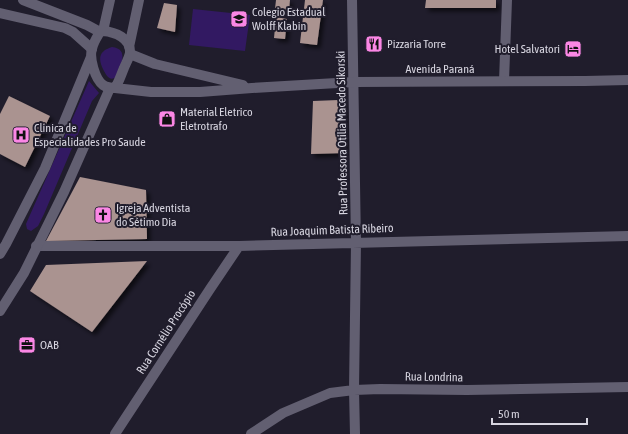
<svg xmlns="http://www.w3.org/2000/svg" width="628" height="434" font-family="'Asap Condensed',sans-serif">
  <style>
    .green { fill: #321962 }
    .building { fill: #aa9390; filter: url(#shadow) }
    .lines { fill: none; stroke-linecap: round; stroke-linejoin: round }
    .minor { stroke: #625f71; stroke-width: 10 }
    .tertiary { stroke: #625f71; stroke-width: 10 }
    .secondary { stroke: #625f71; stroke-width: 10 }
    .labels { text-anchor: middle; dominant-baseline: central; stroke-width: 4; stroke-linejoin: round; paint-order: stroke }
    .poi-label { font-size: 12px; fill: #d7d5e0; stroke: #201d2c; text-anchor: start }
    .street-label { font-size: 12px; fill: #d7d5e0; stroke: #201d2c }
  </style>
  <defs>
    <filter id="shadow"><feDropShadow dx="3.5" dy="3.5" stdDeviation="2" flood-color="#0009"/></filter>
  </defs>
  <rect width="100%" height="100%" fill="#201d2c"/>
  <path class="green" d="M193,9L250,15L245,51L189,45Z
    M112,47C130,49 120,66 117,76C110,83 106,75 103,69C98,58 99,51 112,47Z
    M89,81L99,93L92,101L44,214L38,226L31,231L27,229L26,224Z"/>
  <path class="building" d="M276,0H290L289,10L275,9Z
    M305,0H323L317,45L300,43Z
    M426,0H496V8H425Z
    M164,3L177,5L175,32L157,28Z
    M276,17L287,19L285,39L274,38Z
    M9,96L50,116L25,167L0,154V114Z
    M339,100L344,106V153L311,154L313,101Z
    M80,177L146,190L147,239L46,241Z
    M147,261L92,332L30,291L46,265Z"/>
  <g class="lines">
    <path class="minor" d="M352,0L356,243L354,390L355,434
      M504,81L507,0
      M36,246H239L628,236
      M115,434L210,289L239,246
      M251,434L283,413L330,393L354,390L380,389L467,390L628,387"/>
    <path class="tertiary" d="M23,0L87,25L100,32
      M0,13L65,28L73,32L92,49"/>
    <path class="secondary" d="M103,31C115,32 131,38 130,53C129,58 126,63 124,68C121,75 119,82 115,88C111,88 106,87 103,85C95,79 89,58 92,49C93,43 97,37 100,32Z
      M103,31L110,0
      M129,47L139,0
      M130,54L155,64L243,85
      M115,88L151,92H200L252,88L354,82L585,81L628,80
      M0,254L6,244L45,168L91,57
      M0,311L24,273L64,192L110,88"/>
  </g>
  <defs>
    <g id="school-square" transform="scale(0.9)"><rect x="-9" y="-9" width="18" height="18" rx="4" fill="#fb87e5" stroke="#201d2c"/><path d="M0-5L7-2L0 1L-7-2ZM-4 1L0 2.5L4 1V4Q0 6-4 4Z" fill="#111"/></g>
    <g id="restaurant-square" transform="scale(0.9)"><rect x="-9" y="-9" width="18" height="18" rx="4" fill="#fb87e5" stroke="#201d2c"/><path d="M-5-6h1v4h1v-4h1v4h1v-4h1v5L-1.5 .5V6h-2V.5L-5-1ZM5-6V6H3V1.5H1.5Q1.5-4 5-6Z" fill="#111"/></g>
    <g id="hotel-square" transform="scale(0.9)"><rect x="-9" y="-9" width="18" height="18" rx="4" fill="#fb87e5" stroke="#201d2c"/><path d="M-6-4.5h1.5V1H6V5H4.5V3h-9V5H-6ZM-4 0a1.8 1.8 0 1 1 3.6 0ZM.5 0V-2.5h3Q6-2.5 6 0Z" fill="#111"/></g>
    <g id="shop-square" transform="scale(0.9)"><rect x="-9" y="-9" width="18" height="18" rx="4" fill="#fb87e5" stroke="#201d2c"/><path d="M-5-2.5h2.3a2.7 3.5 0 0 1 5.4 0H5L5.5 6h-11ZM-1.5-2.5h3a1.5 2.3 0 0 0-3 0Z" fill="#111"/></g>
    <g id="hospital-square" transform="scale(0.9)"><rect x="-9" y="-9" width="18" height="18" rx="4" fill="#fb87e5" stroke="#201d2c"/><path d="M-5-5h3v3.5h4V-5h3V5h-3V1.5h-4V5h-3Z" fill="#111"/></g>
    <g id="church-square" transform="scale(0.9)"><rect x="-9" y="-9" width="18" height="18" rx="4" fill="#fb87e5" stroke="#201d2c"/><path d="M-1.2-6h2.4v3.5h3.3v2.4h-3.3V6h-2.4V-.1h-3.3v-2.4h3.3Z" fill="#111"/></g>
    <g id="office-square" transform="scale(0.9)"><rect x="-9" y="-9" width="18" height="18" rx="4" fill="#fb87e5" stroke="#201d2c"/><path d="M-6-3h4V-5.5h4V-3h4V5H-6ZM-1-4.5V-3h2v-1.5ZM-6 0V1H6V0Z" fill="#111"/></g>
  </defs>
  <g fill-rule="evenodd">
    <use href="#school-square" x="239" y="19"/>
    <use href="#restaurant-square" x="374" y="44"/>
    <use href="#hotel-square" x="573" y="49"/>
    <use href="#shop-square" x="167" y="119"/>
    <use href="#hospital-square" x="21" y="135"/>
    <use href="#church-square" x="103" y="215"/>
    <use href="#office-square" x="27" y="345"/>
  </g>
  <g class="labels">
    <g class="poi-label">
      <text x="252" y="12">Colegio Estadual<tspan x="252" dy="14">Wolff Klabin</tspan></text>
      <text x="387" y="44">Pizzaria Torre</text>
      <text x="560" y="49" text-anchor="end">Hotel Salvatori</text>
      <text x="180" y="112">Material Eletrico<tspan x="180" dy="14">Eletrotrafo</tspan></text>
      <text x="34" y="128">Clinica de<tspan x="34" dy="14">Especialidades Pro Saude</tspan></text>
      <text x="116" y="208">Igreja Adventista<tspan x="116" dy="14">do Sétimo Dia</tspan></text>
      <text x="40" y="345">OAB</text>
    </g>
    <g class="street-label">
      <text x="440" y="69">Avenida Paraná</text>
      <text transform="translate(342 133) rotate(-91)">Rua Professora Otília Macedo Sikorski</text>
      <text transform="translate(332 230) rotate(-2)">Rua Joaquim Batista Ribeiro</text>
      <text transform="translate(166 332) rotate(-57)">Rua Cornélio Procópio</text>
      <text transform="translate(434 377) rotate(1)">Rua Londrina</text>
    </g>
  </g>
  <path d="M492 418v6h95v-6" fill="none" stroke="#d7d5e0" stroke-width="2"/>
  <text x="498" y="418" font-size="12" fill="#d7d5e0" stroke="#201d2c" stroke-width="3" paint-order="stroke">50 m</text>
</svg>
